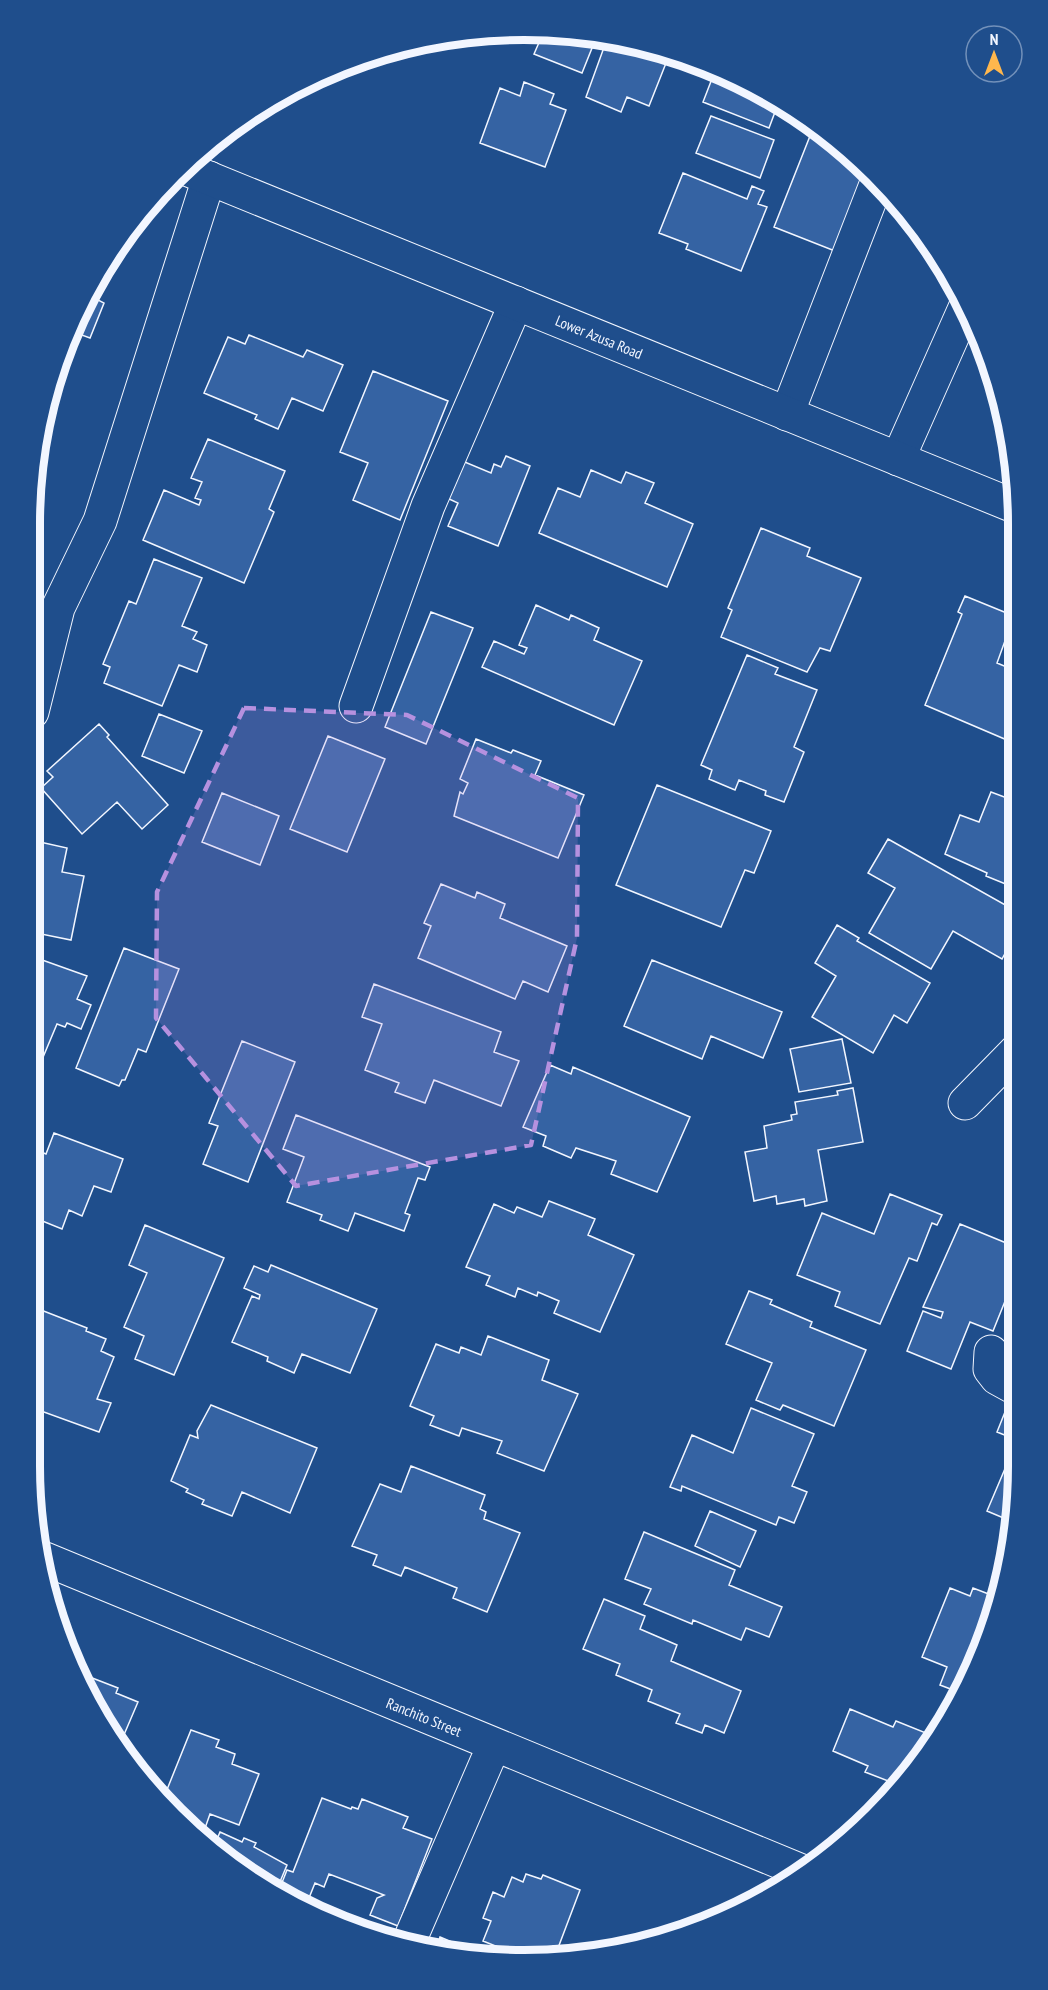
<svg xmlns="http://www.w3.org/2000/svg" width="1048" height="1990" font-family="'PT Sans Narrow',sans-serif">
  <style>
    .building { fill: #3563a3; stroke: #f2f6ff; stroke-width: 1.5 }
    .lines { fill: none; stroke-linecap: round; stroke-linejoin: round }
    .minor-casing { stroke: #f2f6ff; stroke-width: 35 }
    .major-casing { stroke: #f2f6ff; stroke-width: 35 }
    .minor { stroke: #1f4e8c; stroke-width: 33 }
    .major { stroke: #1f4e8c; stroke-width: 33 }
    .marked { fill: #b691df; fill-opacity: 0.2; stroke: #b691df; stroke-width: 4.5; stroke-dasharray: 12 8; stroke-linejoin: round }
    .labels { text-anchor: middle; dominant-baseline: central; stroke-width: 4.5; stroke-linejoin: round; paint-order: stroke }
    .street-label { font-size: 15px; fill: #f2f6ff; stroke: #1f4e8c }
    .rim { fill: none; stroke: #f2f6ff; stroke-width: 8 }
  </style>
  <rect width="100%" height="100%" fill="#1f4e8c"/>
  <path class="building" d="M544,31L596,38L582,73L534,54Z
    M607,39L652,47L670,53L649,106L627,97L621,112L586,97Z
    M715,71L743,81L778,104L769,128L703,102Z
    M524,82L554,94L550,104L566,110L545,167L480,143L500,88L520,96Z
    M711,116L774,140L760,178L696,153Z
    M810,136L847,151L870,175L840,253L774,227Z
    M683,173L747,199L752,186L764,191L758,204L767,207L741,271L686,249L688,244L659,233Z
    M104,269L107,271L96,299L104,303L90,338L82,335L77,340L72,339L69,337L81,305Z
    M249,335L303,357L307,350L343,365L323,411L292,398L278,429L255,419L257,415L204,393L228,337L245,344Z
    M373,371L448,401L400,520L353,500L368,463L340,452Z
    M47,397L53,399L42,426Z
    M41,429L51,433L36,466H35Z
    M208,439L285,471L269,509L274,512L244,583L143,540L164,490L199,505L201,500L195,498L202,482L191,478Z
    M506,456L530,466L498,546L448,526L458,503L445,497L460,460L491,473L494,464L501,467Z
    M591,470L621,483L626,472L654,483L645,503L693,524L667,587L539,533L558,488L580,497Z
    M761,528L810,548L807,556L861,578L830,651L820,648L807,672L721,637L732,610L728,608Z
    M154,559L202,578L182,626L197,632L193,639L207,645L197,672L179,665L162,706L104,683L110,667L103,664L129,601L136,604Z
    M965,596L1014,616L997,663L1014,670V743L925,705L962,614L958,612Z
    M536,605L569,620L571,615L599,628L594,640L642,661L614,725L482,667L494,641L524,654L527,648L519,645Z
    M431,612L473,628L426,744L385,727Z
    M747,655L778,668L775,674L817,690L794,747L804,752L784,802L765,795L766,791L739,780L735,790L709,779L712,770L701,765Z
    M159,714L202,731L184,773L142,756Z
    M99,724L109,735L107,737L168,805L142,829L117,802L82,834L41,788L53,777L47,771Z
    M328,736L385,759L347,852L290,829Z
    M476,739L511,753L513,750L541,761L535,775L584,795L558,858L454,816L460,792L463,794L468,783L460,779Z
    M657,785L771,831L754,873L745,870L721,927L616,885Z
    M991,792L1015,801V865L1008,885L986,876L987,873L945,854L960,815L979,822Z
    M222,793L279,816L260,865L202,842Z
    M888,839L1007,906L1009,903L1015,906V935L1002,959L953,931L931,969L869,933L895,888L868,873Z
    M31,840L67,848L62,872L84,876L71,940L31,932Z
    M441,884L475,898L477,892L505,904L500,918L567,946L548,992L523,981L515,999L418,958L431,926L424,923Z
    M837,925L859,938L857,941L930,983L907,1023L894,1015L873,1053L812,1017L836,976L815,963Z
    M124,948L179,969L146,1052L138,1049L125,1080H122L119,1086L76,1068Z
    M31,956L87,976L77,999L91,1005L81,1029L67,1023L65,1027L57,1024L41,1062L30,1057Z
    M652,960L782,1012L763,1058L711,1036L702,1059L624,1026Z
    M374,984L501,1032L494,1052L519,1061L501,1106L434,1080L425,1103L395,1092L399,1083L365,1070L382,1024L362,1017Z
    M842,1039L851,1083L799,1092L790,1049Z
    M242,1041L295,1062L248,1182L203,1164L218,1126L209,1123Z
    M550,1065L571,1074L573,1067L690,1117L657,1192L611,1174L616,1161L576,1148L571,1158L543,1146L546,1136L523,1127Z
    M853,1088L863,1142L818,1150L827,1201L805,1206L804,1199L777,1204L776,1196L754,1201L745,1152L767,1148L764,1126L792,1120L791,1115L797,1114L795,1102L838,1095L837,1091Z
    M296,1115L430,1167L425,1180L418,1178L405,1213L410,1215L404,1231L355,1213L348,1231L320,1220L322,1215L287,1202L304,1157L283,1149Z
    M54,1133L123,1159L111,1192L94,1186L82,1216L69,1210L62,1229L30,1216V1157L34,1149L46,1154Z
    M890,1194L942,1215L937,1225L932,1223L917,1261L909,1258L880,1324L835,1306L840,1292L797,1275L822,1213L874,1234Z
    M549,1201L595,1219L588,1235L634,1255L600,1332L554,1313L559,1301L538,1292L537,1296L518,1288L515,1297L486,1285L490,1276L466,1267L494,1204L514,1213L517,1207L542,1217Z
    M960,1224L1016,1247L1008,1268L1016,1274L993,1331L970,1322L951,1369L907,1351L923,1311L941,1318L943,1312L923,1307Z
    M145,1225L224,1258L174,1375L135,1359L144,1336L124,1327L147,1273L129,1265Z
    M271,1265L377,1309L350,1373L302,1354L294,1373L267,1361L268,1357L232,1342L252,1296L259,1299L260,1295L244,1288L254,1266L268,1272Z
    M749,1291L772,1300L770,1304L812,1322L810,1327L866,1350L834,1426L783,1405L780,1410L756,1400L772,1363L726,1344Z
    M41,1310L87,1328L86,1331L106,1339L101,1351L114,1357L97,1399L111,1403L99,1432L30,1407V1328L33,1330Z
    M488,1336L549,1360L542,1380L578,1394L544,1471L497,1453L502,1441L462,1428L459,1436L430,1425L434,1416L410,1406L436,1344L459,1353L461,1347L481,1355Z
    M1009,1402L1017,1406V1440L997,1432Z
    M211,1405L317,1448L290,1513L242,1492L232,1516L202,1504L204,1500L186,1492L188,1489L171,1481L190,1435L198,1438L197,1431Z
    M751,1408L814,1434L792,1486L807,1492L794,1523L779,1517L776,1525L682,1486L681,1491L670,1487L692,1435L733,1453Z
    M1010,1457L1017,1460V1498L1013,1522L987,1511Z
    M411,1466L485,1495L480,1509L486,1512L484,1519L520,1533L487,1612L453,1598L457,1588L405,1567L401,1576L373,1565L377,1555L352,1546L380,1484L401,1492Z
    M710,1511L756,1531L740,1567L695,1546Z
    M644,1532L735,1570L729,1585L782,1607L769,1637L746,1628L741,1640L693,1620L692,1624L644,1604L651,1589L625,1579Z
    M950,1588L970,1596L973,1588L999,1598L967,1685L961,1693L940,1685L947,1667L922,1657Z
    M604,1599L645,1616L640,1629L677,1645L671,1661L741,1691L724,1733L705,1725L702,1733L676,1723L680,1714L648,1701L652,1690L616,1675L620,1664L583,1649Z
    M82,1674L118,1688L116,1693L138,1702L120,1744Z
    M850,1709L893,1727L896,1721L931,1735L896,1784L865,1772L868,1766L833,1751Z
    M191,1730L219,1740L216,1747L235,1754L232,1764L259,1774L239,1825L210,1814L203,1834L164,1797Z
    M322,1798L351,1809L352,1807L358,1809L362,1799L408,1817L403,1828L432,1839L398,1926L370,1915L377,1898L384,1895L329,1874L324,1887L315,1883L307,1903L279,1890L287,1870L293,1872Z
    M220,1832L242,1842L244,1838L256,1843L254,1847L287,1865L277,1889L250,1877L215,1844Z
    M526,1874L541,1879L543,1875L580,1890L558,1948L553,1946L549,1958L518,1955L483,1941L491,1921L483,1918L493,1892L504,1897L512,1877L523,1882Z
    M440,1937L473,1951L432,1947L435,1939L439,1940Z"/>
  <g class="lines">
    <g class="minor-casing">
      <path id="minor" d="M787,414L877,182
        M898,459L965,308
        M356,706L428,506L516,303
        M32,712L58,608L100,521L209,178
        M965,1103L1016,1051
        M991,1352L990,1369L997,1378L1017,1389
        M45,1559L804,1872
        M408,1944L494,1745"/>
    </g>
    <g class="major-casing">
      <path id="major" d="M184,168L1014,506"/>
    </g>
    <use href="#minor" class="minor"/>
    <use href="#major" class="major"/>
  </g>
  <path class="marked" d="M244,708L407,715L578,798L577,938L531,1145L296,1186L156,1018L157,892Z"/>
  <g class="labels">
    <g class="street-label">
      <text transform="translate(599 337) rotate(22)">Lower Azusa Road</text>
      <text transform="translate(424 1717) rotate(22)">Ranchito Street</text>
    </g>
  </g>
  <path d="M0 0H1048V1990H0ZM524 40H524A484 484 0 0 1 1008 524V1466A484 484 0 0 1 524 1950H524A484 484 0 0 1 40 1466V524A484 484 0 0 1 524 40Z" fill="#1f4e8c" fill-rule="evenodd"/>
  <path class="rim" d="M524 40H524A484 484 0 0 1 1008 524V1466A484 484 0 0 1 524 1950H524A484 484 0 0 1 40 1466V524A484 484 0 0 1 524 40Z"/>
  <g transform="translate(994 54)"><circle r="28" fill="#1f4e8c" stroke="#7391ba" stroke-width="1.5"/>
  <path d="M0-4.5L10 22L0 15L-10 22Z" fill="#ffb74d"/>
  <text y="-9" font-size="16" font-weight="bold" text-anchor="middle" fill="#f2f6ff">N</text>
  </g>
</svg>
